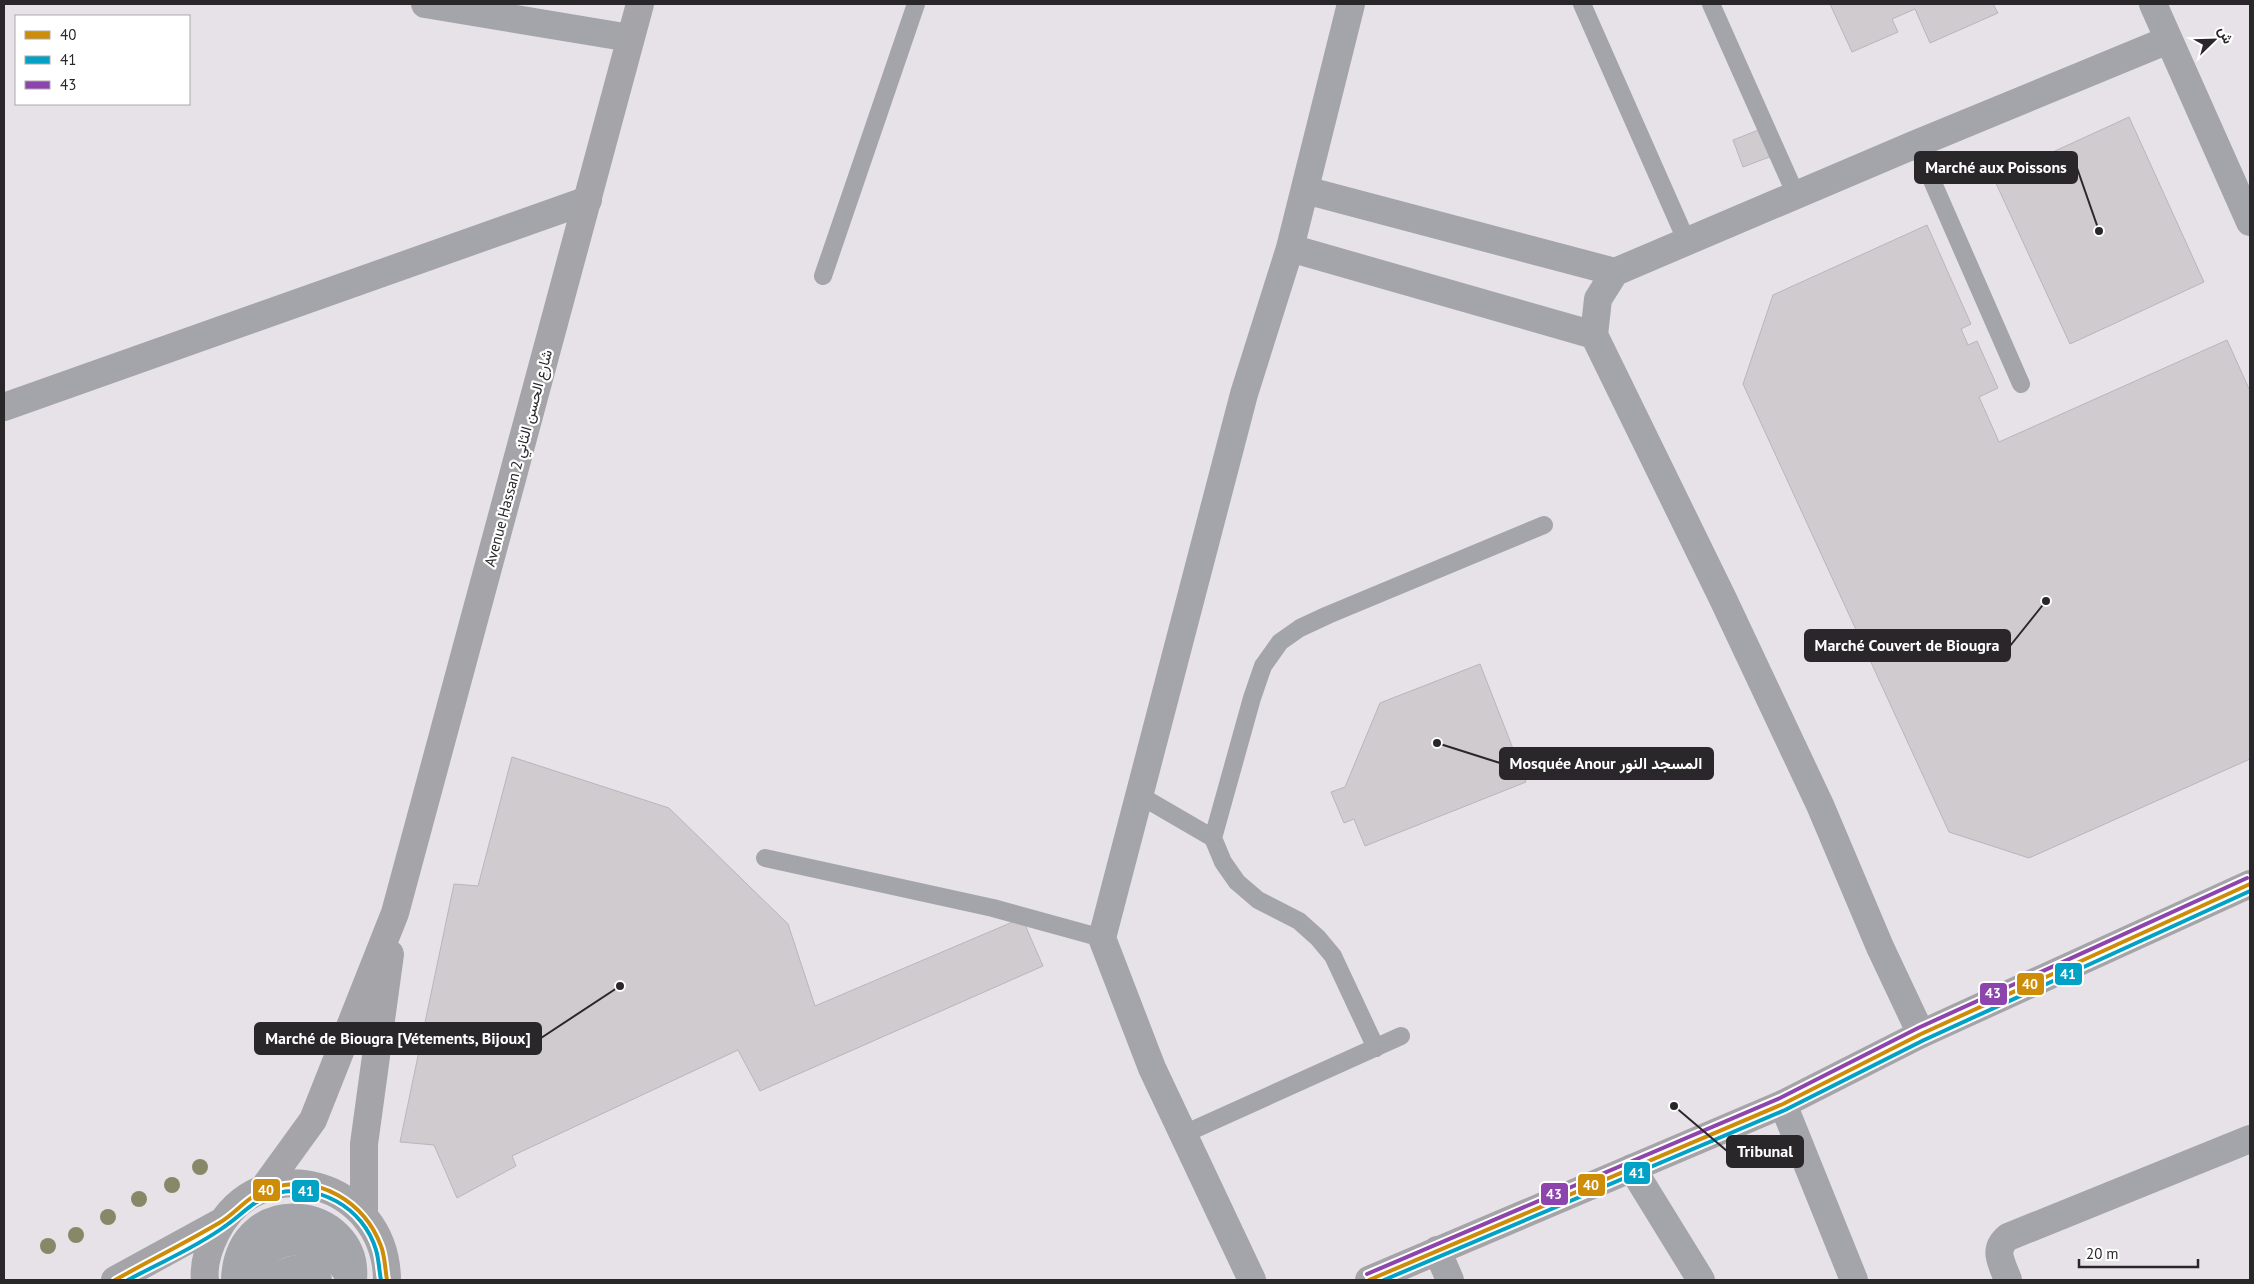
<svg xmlns="http://www.w3.org/2000/svg" width="2254" height="1284" font-family="'PT Sans',Vazirmatn,sans-serif">
  <style>
    .building { fill: #cfcbcf; stroke: #b9b5ba }
    .lines { fill: none; stroke-linecap: round; stroke-linejoin: round }
    .lane { stroke: #a3a5aa; stroke-width: 18 }
    .street { stroke: #a3a5aa; stroke-width: 28 }
    .secondary { stroke: #a4a4a9; stroke-width: 28 }
    .bus-1-casing { stroke: #fff; stroke-width: 8 }
    .bus-2-casing { stroke: #fff; stroke-width: 8 }
    .bus-3-casing { stroke: #fff; stroke-width: 8 }
    .bus-1 { stroke: #ce8d09; stroke-width: 4 }
    .bus-2 { stroke: #02a2c6; stroke-width: 4 }
    .bus-3 { stroke: #8e44ad; stroke-width: 4 }
    .tree { fill: #888868 }
    .labels { text-anchor: middle; dominant-baseline: central; stroke-width: 4.5; stroke-linejoin: round; paint-order: stroke }
    .street-label { font-size: 15px; fill: #2a272b; stroke: #fff }
    .leader { fill: none; stroke: #2a272b; stroke-width: 2 }
    .callout-dot { fill: #2a272b; stroke: #fff; stroke-width: 2 }
    .callout { fill: #2a272b; stroke: #2a272b; stroke-width: 2 }
    .callout-label { font-size: 16px; text-anchor: middle; font-weight: bold; fill: #fff }
    .line-badge { stroke: #fff; stroke-width: 2 }
    .badge-label { font-size: 14px; text-anchor: middle; font-weight: bold; fill: #fff }
  </style>
  <rect width="100%" height="100%" fill="#e7e2e8"/>
  <path class="building" d="M1830,4H1993L1998,13L1930,43L1915,9L1892,19L1898,32L1852,52Z
    M2129,117L2204,282L2070,344L1994,179Z
    M1761,129L1772,156L1743,167L1733,140Z
    M1927,225L1971,324L1961,329L1968,345L1977,341L1998,388L1979,397L1999,442L2227,340L2250,391V759L2029,858L1949,832L1743,384L1773,295Z
    M1480,664L1526,782L1365,846L1354,819L1344,823L1331,792L1345,787L1380,703Z
    M512,757L669,808L788,924L815,1006L1022,918L1043,966L760,1091L738,1050L512,1156L516,1166L457,1198L434,1145L400,1142L454,884L478,886Z"/>
  <g class="lines">
    <path class="lane" d="M1582,4L1687,242
      M1711,4L1796,195
      M1916,144L2021,384
      M823,276L916,4
      M1139,795L1213,838L1252,698L1263,666L1280,642L1300,628L1328,615L1544,525
      M1213,838L1223,862L1237,882L1258,900L1299,921L1318,938L1333,956L1376,1048
      M765,858L993,908L1102,938
      M1184,1134L1401,1036"/>
    <path class="street" d="M425,4L630,38
      M2153,4L2250,222
      M1305,190L1615,272
      M1290,248L1594,335
      M4,407L588,200
      M1921,1034L1880,947L1820,805L1723,599L1594,335L1598,299L1615,272L1916,144L2168,40
      M1783,1104L1854,1280
      M1632,1168L1701,1280
      M1437,1250L1450,1280
      M235,1280C238,1189 360,1205 353,1280
      M250,1280C262,1232 320,1229 345,1270
      M279,1280C288,1265 307,1267 318,1280
      M1252,1280L1152,1068L1102,938L1244,394L1290,248L1351,4
      M2008,1280C2002,1263 1992,1250 2008,1237L2250,1139"/>
    <path class="secondary" d="M263,1189L313,1120L395,913L640,4
      M364,1214V1144L390,954
      M115,1280L221,1222
      M205,1280C203,1264 209,1247 216,1233C260,1146 386,1181 387,1280
      M1369,1280L1783,1104L1921,1034L2250,884"/>
    <g class="bus-1-casing">
      <path id="bus-1" d="M115,1280C149,1261 185,1243 219,1223C238,1212 247,1195 272,1188C319,1173 365,1203 381,1246C385,1256 385,1269 387,1280
        M1369,1280L1783,1104L1921,1034L2250,884"/>
    </g>
    <g class="bus-2-casing">
      <path id="bus-2" d="M128,1280C159,1263 195,1248 224,1227C242,1215 253,1200 274,1194C317,1181 364,1208 376,1250C379,1260 379,1270 381,1280
        M1384,1280L1785,1110L1924,1040L2250,891"/>
    </g>
    <g class="bus-3-casing">
      <path id="bus-3" d="M1367,1274L1780,1098L1918,1028L2247,878"/>
    </g>
    <use href="#bus-1" class="bus-1"/>
    <use href="#bus-2" class="bus-2"/>
    <use href="#bus-3" class="bus-3"/>
  </g>
  <g class="tree">
    <circle cx="200" cy="1167" r="8"/>
    <circle cx="172" cy="1185" r="8"/>
    <circle cx="139" cy="1199" r="8"/>
    <circle cx="108" cy="1217" r="8"/>
    <circle cx="76" cy="1235" r="8"/>
    <circle cx="48" cy="1246" r="8"/>
  </g>
  <g class="labels">
    <g class="street-label">
      <text transform="translate(518 458) rotate(-75)">Avenue Hassan 2 شارع الحسن الثاني</text>
    </g>
  </g>
  <path class="leader" d="M2099 231L2077 168M2046 601L2010 646M1437 743L1500 763M620 986L541 1038M1674 1106L1727 1151"/>
  <g class="callout-dot">
    <circle cx="2099" cy="231" r="5"/>
    <circle cx="2046" cy="601" r="5"/>
    <circle cx="1437" cy="743" r="5"/>
    <circle cx="620" cy="986" r="5"/>
    <circle cx="1674" cy="1106" r="5"/>
  </g>
  <g class="callout">
    <rect x="1915" y="152" width="162" height="31" rx="5"/>
    <rect x="1805" y="630" width="205" height="31" rx="5"/>
    <rect x="1500" y="748" width="213" height="31" rx="5"/>
    <rect x="255" y="1023" width="286" height="31" rx="5"/>
    <rect x="1727" y="1136" width="76" height="31" rx="5"/>
  </g>
  <g class="callout-label">
    <text x="1996" y="173">Marché aux Poissons</text>
    <text x="1907" y="651">Marché Couvert de Biougra</text>
    <text x="1606" y="769">Mosquée Anour المسجد النور</text>
    <text x="398" y="1044">Marché de Biougra [Vétements, Bijoux]</text>
    <text x="1765" y="1157">Tribunal</text>
  </g>
  <g class="line-badge">
    <rect x="2054" y="962" width="29" height="24" rx="5" fill="#02a2c6"/>
    <rect x="2016" y="972" width="29" height="24" rx="5" fill="#ce8d09"/>
    <rect x="1979" y="982" width="29" height="24" rx="5" fill="#8e44ad"/>
    <rect x="1623" y="1161" width="28" height="24" rx="5" fill="#02a2c6"/>
    <rect x="1577" y="1173" width="29" height="24" rx="5" fill="#ce8d09"/>
    <rect x="252" y="1178" width="29" height="24" rx="5" fill="#ce8d09"/>
    <rect x="291" y="1179" width="29" height="24" rx="5" fill="#02a2c6"/>
    <rect x="1540" y="1182" width="29" height="24" rx="5" fill="#8e44ad"/>
  </g>
  <g class="badge-label">
    <text x="2068" y="979">41</text>
    <text x="2030" y="989">40</text>
    <text x="1993" y="998">43</text>
    <text x="1637" y="1178">41</text>
    <text x="1591" y="1190">40</text>
    <text x="266" y="1195">40</text>
    <text x="306" y="1196">41</text>
    <text x="1554" y="1199">43</text>
  </g>
  <rect width="2254" height="1284" fill="none" stroke="#2a272b" stroke-width="10"/>
  <rect x="15" y="15" width="175" height="90" fill="#ffffff" stroke="#aaa9aa"/>
  <rect x="25" y="31" width="25" height="8" fill="#ce8d09" stroke="#aaa9aa"/>
  <text x="60" y="40" font-size="15" fill="#2a272b">40</text>
  <rect x="25" y="56" width="25" height="8" fill="#02a2c6" stroke="#aaa9aa"/>
  <text x="60" y="65" font-size="15" fill="#2a272b">41</text>
  <rect x="25" y="81" width="25" height="8" fill="#8e44ad" stroke="#aaa9aa"/>
  <text x="60" y="90" font-size="15" fill="#2a272b">43</text>
  <g transform="translate(2214 40) rotate(67)" stroke="#ffffff" stroke-width="4" paint-order="stroke">
  <path d="M0-4L9 19L0 12L-9 19Z" fill="#2a272b"/>
  <text y="-8" font-size="14" font-weight="bold" text-anchor="middle" fill="#2a272b">ش</text>
  </g>
  <path d="M2079 1259v8h119v-8" fill="none" stroke="#2a272b" stroke-width="2.5"/>
  <text x="2086" y="1259" font-size="15" fill="#2a272b" stroke="#ffffff" stroke-width="4" paint-order="stroke">20 m</text>
</svg>
